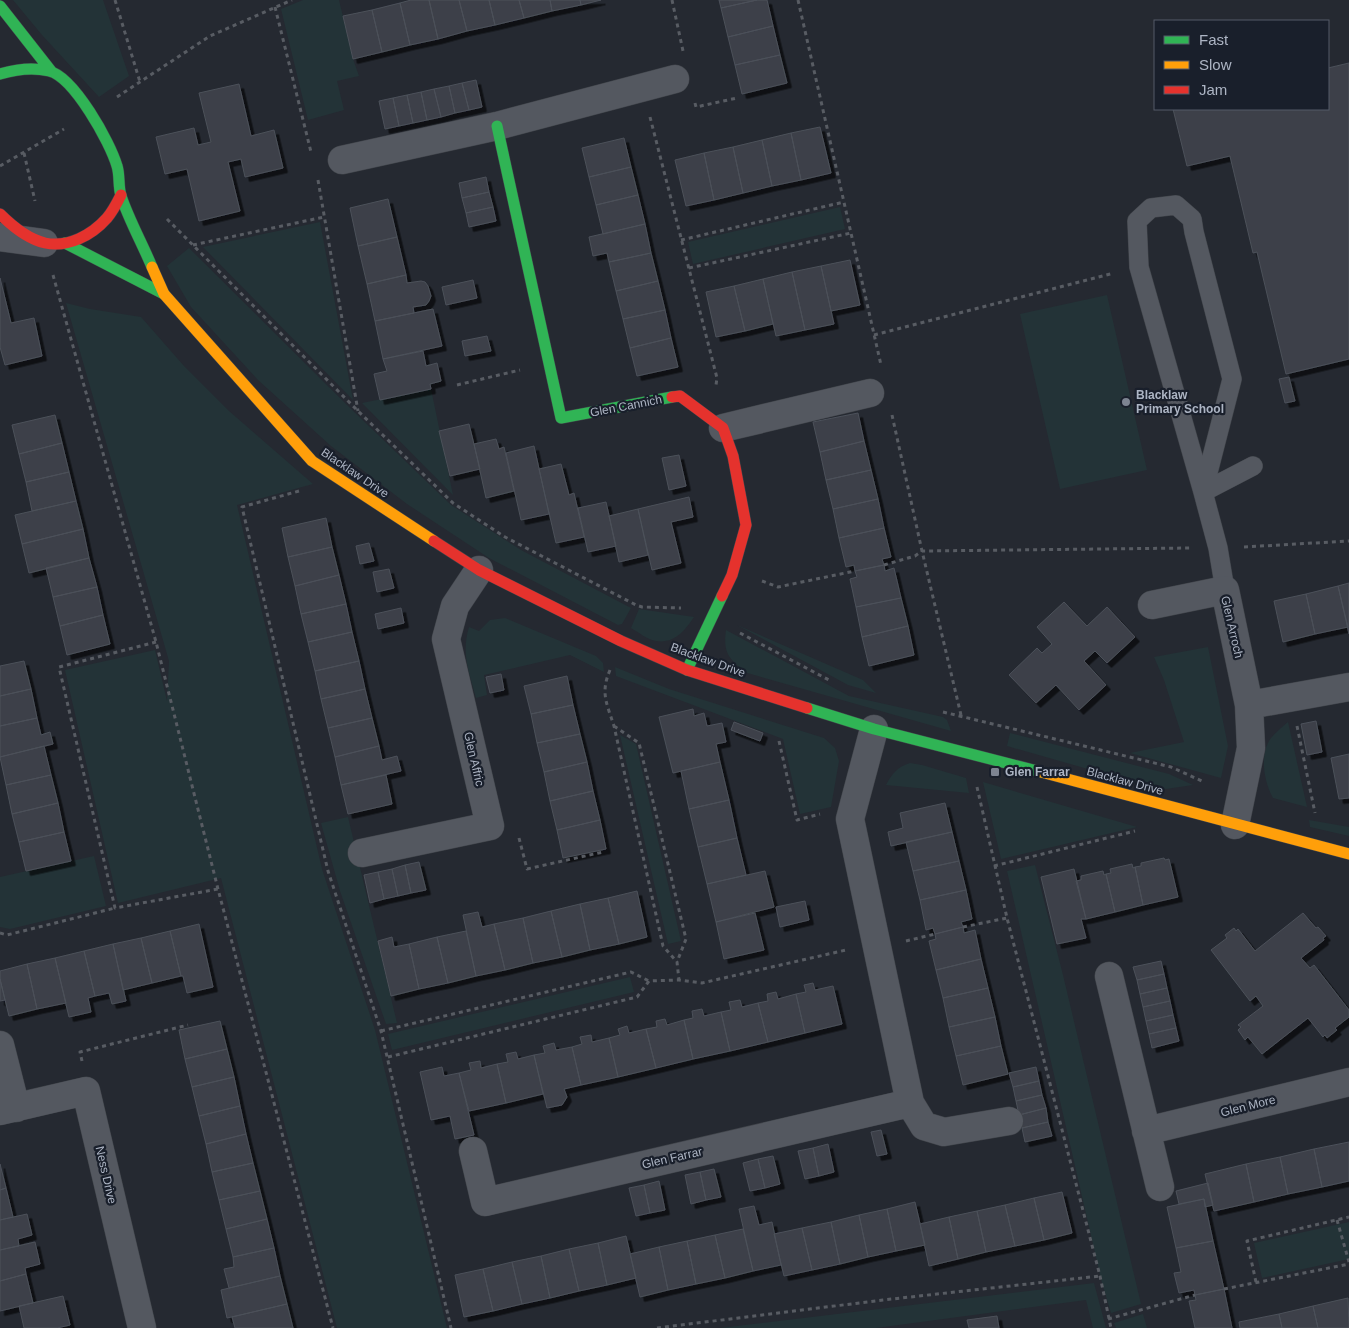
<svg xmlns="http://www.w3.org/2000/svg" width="1349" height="1328" font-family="Helvetica,sans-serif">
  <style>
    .green { fill: #233337 }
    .building { fill: #3d4048; stroke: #4c515a; filter: url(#shadow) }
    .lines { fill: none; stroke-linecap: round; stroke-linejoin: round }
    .lane-casing { stroke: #40444a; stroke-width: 20 }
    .street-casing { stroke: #40444a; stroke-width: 29 }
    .fast-casing { stroke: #40444a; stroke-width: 12 }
    .slow-casing { stroke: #40444a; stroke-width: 12 }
    .jam-casing { stroke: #40444a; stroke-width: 12 }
    .path { stroke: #585c63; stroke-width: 3; stroke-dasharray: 4 4; stroke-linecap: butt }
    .lane { stroke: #545860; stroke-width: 19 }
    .street { stroke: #545860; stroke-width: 28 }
    .fast { stroke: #30b455; stroke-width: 11 }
    .slow { stroke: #ff9f0a; stroke-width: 11 }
    .jam { stroke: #e5322d; stroke-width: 11 }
    .poi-dot { fill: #7d8491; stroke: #191f2b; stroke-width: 2 }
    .labels { text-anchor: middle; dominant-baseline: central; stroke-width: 4.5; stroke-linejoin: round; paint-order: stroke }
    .poi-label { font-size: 12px; font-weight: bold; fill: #adb5c4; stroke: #191f2b; text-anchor: start }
    .street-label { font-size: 12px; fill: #adb5c4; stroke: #191f2b }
  </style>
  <defs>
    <filter id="shadow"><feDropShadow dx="4.5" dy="4.5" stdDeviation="0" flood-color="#0009"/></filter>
  </defs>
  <rect width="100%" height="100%" fill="#252931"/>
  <path class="green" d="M13,0H103L129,76L99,97L42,35Z
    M303,0H339L353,59L359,76L337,81L344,110L308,120L281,9Z
    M840,207L845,229L693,264L688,242Z
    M320,222L353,400L203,247Z
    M189,248L347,405L451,505L521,550L631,608L622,624L618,625L489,558L407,504L331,446L258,380L191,307L167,266Z
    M1107,295L1147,470L1060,489L1020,314Z
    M66,303L90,309L141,317L184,366L229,411L313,484L237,505L322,869L375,1030L447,1328H337L221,878L118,903L65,670L155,650L167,701L169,661Z
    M431,389L453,495L362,403Z
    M639,609L694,617C685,630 675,644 656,641C648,640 638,632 631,628Z
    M505,618L596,656L603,663L604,672L570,655L484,675L487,695L476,698C469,672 461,654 469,627L479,631L490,620Z
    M737,625L863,680L876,693L848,685Z
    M726,630L849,696L943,717L947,720L951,731L744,672C728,657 723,653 726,630Z
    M1208,647L1228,746L1221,778L1130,753L1184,742L1164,680L1154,657Z
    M615,667L669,689L824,738L835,748L839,761L831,807L800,814L783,739L616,676Z
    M1288,722L1307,807L1273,798C1264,782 1259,754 1271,738C1276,732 1282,727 1288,722Z
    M1010,733L1169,774L1193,785L1166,789L1137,783L1007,746Z
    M620,735L636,744L681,941L668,944Z
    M910,763L922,765L966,778L969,793L886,785C892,774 897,767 910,763Z
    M983,782L1137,827L1001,859Z
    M348,817L397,1023L386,1024L340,891L321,823Z
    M1309,820L1349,827V836L1310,827Z
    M94,856L106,906L10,929L0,927V877Z
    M1035,865L1063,975L1141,1304L1111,1313L1102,1283L1007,871Z
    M630,977L634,992L392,1050L388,1034Z
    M1349,1222V1259L1262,1278L1254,1243Z
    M1094,1283L1106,1328H1093L1086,1300L876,1328H720Z
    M1143,1314L1147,1328H1116L1114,1323Z"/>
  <path class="building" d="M411,0H429L438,39L410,45L400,3Z
    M429,0H459L467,31L438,39Z
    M459,0H489L495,25L467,31Z
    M489,0H519L524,18L495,25Z
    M519,0H550L552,11L524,18Z
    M550,0H580L581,5L552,11Z
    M580,0H601L581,5Z
    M719,0H757L721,8Z
    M757,0H767L773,26L728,37L721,8Z
    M400,3L410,45L382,52L372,10Z
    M372,10L382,52L353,59L343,16Z
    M773,26L780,55L735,65L728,37Z
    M780,55L787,83L742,94L735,65Z
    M1349,63V359L1286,374L1257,252L1253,253L1230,156L1187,166L1173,109H1328V68Z
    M476,80L482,107L469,110L462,83Z
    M462,83L469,110L455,113L449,86Z
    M239,84L251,136L274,130L283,168L245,177L241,159L228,162L240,211L199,221L187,169L165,174L156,137L194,128L198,145L211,142L199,93Z
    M449,86L455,113L441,117L434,89Z
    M434,89L441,117L427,120L421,92Z
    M421,92L427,120L413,123L407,95Z
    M407,95L413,123L399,126L393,98Z
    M393,98L399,126L385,129L379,101Z
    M820,127L831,173L801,180L791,133Z
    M791,133L801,180L772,186L762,140Z
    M624,138L631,167L589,177L582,148Z
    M762,140L772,186L743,193L733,147Z
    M733,147L743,193L714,200L704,153Z
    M704,153L714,200L686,206L675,160Z
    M631,167L638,195L596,205L589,177Z
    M486,177L489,192L462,198L459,183Z
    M489,192L493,207L466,213L462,198Z
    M638,195L645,224L603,234L596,205Z
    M388,199L397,237L358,246L350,208Z
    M493,207L496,221L469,227L466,213Z
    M645,224L651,253L609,262L607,253L593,256L589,237Z
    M397,237L406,275L367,284L358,246Z
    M651,253L658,281L616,291L609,262Z
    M850,260L860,305L831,311L821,266Z
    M821,266L834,324L805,330L792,272Z
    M792,272L805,330L776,336L763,279Z
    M406,275L407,283L421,281L425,282L428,286L431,296L429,301L426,305L413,307L414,313L375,321L367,284Z
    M0,278L11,323L34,318L42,356L5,365L0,347Z
    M763,279L773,324L745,331L734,286Z
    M473,280L477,298L446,305L442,287Z
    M658,281L665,310L623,319L616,291Z
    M734,286L745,331L716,337L706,292Z
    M433,309L442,346L383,359L375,321Z
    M665,310L671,338L630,348L623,319Z
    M487,336L491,351L465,356L462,341Z
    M671,338L678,367L637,376L630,348Z
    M423,351L426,366L437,363L441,381L430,384L431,389L380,400L374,374L387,371L383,359Z
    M1289,377L1295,401L1285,403L1279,379Z
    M858,413L864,441L820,452L813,422Z
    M55,415L62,443L19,454L12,425Z
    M469,424L480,469L450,476L439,431Z
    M496,439L499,449L504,447L514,491L486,498L474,444Z
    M864,441L871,470L826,480L820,452Z
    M62,443L69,472L26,482L19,454Z
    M534,446L549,514L521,520L506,453Z
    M679,455L686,486L669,490L662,458Z
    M561,464L569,495L574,493L584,537L556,543L539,469Z
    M871,470L878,499L833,509L826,480Z
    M69,472L76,501L32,511L26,482Z
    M689,497L693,517L671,522L681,563L652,570L638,509Z
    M878,499L884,528L839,538L833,509Z
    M76,501L83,529L22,544L15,515Z
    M606,502L616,546L588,552L578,508Z
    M638,509L648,555L619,562L609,516Z
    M326,518L332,547L288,557L282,528Z
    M884,528L891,557L882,559L884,565L855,571L854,565L846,567L839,538Z
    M83,529L89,558L29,573L22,544Z
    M369,543L374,561L360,564L356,546Z
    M332,547L339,575L295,586L288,557Z
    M89,558L97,587L53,597L46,568Z
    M884,565L885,571L894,568L901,598L856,607L850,579L857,577L855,571Z
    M389,569L394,588L377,592L373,572Z
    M339,575L346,604L301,614L295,586Z
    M1349,583V634L1338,586Z
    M1338,586L1348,627L1315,634L1306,594Z
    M97,587L103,615L60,626L53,597Z
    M1306,594L1315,634L1283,642L1274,601Z
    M901,598L908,626L862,637L856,607Z
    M1064,602L1087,626L1107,607L1135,637L1107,663L1095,651L1084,661L1106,685L1079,710L1056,685L1036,703L1009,675L1037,648L1042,653L1052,644L1037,627Z
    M346,604L352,632L308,642L301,614Z
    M401,608L404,623L378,629L375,614Z
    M103,615L110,644L67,655L60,626Z
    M908,626L914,655L869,666L862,637Z
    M352,632L359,661L315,671L308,642Z
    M24,661L31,689L0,696V666Z
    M359,661L365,689L321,699L315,671Z
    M501,674L504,690L490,693L486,677Z
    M567,676L573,705L531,714L524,686Z
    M31,689L37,718L0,726V696Z
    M365,689L372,718L328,728L321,699Z
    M573,705L580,734L537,743L531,714Z
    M693,709L694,716L704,713L707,726L722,723L726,742L716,744L720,762L673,773L659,717Z
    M37,718L41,735L50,732L53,744L0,757V726Z
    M372,718L379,746L335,757L328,728Z
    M1316,721L1322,752L1307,755L1301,724Z
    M734,722L763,733L760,741L731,730Z
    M580,734L587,762L544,772L537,743Z
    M44,746L51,775L6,785L0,757Z
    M379,746L382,760L397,756L401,771L341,785L335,757Z
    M1349,754V798L1339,799L1331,758Z
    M587,762L593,791L550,801L544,772Z
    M720,762L729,800L689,809L681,771Z
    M51,775L58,803L12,814L6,785Z
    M386,775L392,804L348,814L341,785Z
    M593,791L600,820L557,830L550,801Z
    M729,800L737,838L698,847L689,809Z
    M58,803L64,832L19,842L12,814Z
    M945,803L952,832L891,846L888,832L903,828L900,813Z
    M600,820L606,849L563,858L557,830Z
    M64,832L71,861L26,871L19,842Z
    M952,832L959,861L913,871L906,842Z
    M737,838L746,875L707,884L698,847Z
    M1164,858L1165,860L1169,859L1178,897L1143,905L1135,867L1141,866V863Z
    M959,861L966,890L920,900L913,871Z
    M419,862L426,890L411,893L405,865Z
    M1132,864L1133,868L1135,867L1143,905L1115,912L1106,874L1111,873L1110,869Z
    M405,865L411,893L398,896L392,869Z
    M392,869L398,896L384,899L378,872Z
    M1074,869L1086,919H1081L1086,938L1057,944L1041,877Z
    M765,871L774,907L716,922L707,884Z
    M1103,871L1104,875L1106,874L1115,912L1086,919L1076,881L1081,880V876Z
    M378,872L384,899L370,903L364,875Z
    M966,890L972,919L961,922L963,927L935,934L933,928L926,930L920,900Z
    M637,891L647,937L619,944L608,898Z
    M608,898L619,944L590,950L580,904Z
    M805,901L809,920L780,927L776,907Z
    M580,904L590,950L562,957L551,911Z
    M551,911L562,957L533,963L523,918Z
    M478,912L482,927L494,924L505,970L476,976L463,915Z
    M755,913L764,950L724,959L716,922Z
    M1303,913L1316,928L1318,927L1326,936L1323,938L1324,940L1301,958L1310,968L1314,965L1349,1010V1017L1335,1028L1337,1030L1327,1038L1325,1035L1323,1037L1308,1018L1262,1054L1248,1037L1245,1040L1238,1030L1241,1027L1238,1025L1263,1006L1256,996L1250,1001L1211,950L1227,938L1225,935L1234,928L1236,931L1238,929L1255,951Z
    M523,918L533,963L505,970L494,924Z
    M199,924L213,987L187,993L183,976H181L170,931Z
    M963,927L964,933L975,930L981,959L936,970L929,941L936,939L935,934Z
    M170,931L181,976L152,983L141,938Z
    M466,931L476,976L448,983L437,937Z
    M392,937L394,947L409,944L419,989L391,996L378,941Z
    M437,937L448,983L419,989L409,944Z
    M141,938L152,983L123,990L113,944Z
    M113,944L126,1001L112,1004L109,993L95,996L84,951Z
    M84,951L95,996L88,998L91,1012L69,1017L55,958Z
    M55,958L66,1003L37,1009L27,964Z
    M981,959L988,988L943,998L936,970Z
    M1161,961L1164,974L1137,980L1133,967Z
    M27,964L37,1009L9,1016L0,979V971Z
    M1164,974L1167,988L1140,994L1137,980Z
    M0,979L5,1000L0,1001Z
    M813,983L815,990L833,986L842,1024L805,1033L796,994L806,992L804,985Z
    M988,988L995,1017L949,1027L943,998Z
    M1167,988L1170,1001L1143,1007L1140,994Z
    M776,992L778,999L796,994L805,1033L768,1042L758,1003L768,1001L767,994Z
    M740,1000L742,1007L758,1003L768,1042L730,1051L721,1012L731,1010L729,1002Z
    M1170,1001L1173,1015L1146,1021L1143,1007Z
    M702,1009L704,1016L721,1012L730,1051L693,1059L684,1020L693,1018L692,1011Z
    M1173,1015L1176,1028L1149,1034L1146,1021Z
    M995,1017L1001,1046L956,1056L949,1027Z
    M665,1019L667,1025L684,1020L693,1059L656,1068L646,1029L657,1027L656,1021Z
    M220,1021L227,1049L185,1059L179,1030Z
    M627,1026L629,1033L646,1029L656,1068L618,1077L609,1038L620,1035L618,1029Z
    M1176,1028L1179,1041L1152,1048L1149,1034Z
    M591,1035L592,1042L609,1038L618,1077L581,1085L572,1047L582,1044L580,1037Z
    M554,1043L556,1050L572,1047L581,1085L564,1089L567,1097L562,1105L547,1108L534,1055L545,1053L543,1046Z
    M1001,1046L1008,1074L963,1085L956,1056Z
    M227,1049L234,1077L192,1087L185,1059Z
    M516,1052L518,1059L534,1055L543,1094L506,1103L497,1064L508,1062L506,1054Z
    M480,1061L481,1068L497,1064L506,1103L469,1111L459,1073L471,1070L469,1063Z
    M442,1067L444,1076L459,1073L474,1135L455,1139L450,1116L431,1120L420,1072Z
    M1036,1067L1039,1081L1013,1087L1009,1073Z
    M234,1077L240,1106L199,1116L192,1087Z
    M1039,1081L1042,1095L1016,1101L1013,1087Z
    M1042,1095L1046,1108L1019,1115L1016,1101Z
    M240,1106L246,1134L206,1144L199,1116Z
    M1046,1108L1048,1122L1022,1128L1019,1115Z
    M1048,1122L1052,1136L1025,1142L1022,1128Z
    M881,1130L887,1154L877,1156L871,1132Z
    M246,1134L253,1163L212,1172L206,1144Z
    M1349,1142V1181L1322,1187L1314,1149Z
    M828,1144L834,1172L819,1176L813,1148Z
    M813,1148L819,1176L805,1179L798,1151Z
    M1314,1149L1322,1187L1288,1194L1280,1157Z
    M773,1156L780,1184L765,1188L758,1159Z
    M1280,1157L1288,1194L1254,1202L1246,1164Z
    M758,1159L765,1188L750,1191L743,1163Z
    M253,1163L260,1191L219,1200L212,1172Z
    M0,1164L6,1188L0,1190Z
    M1246,1164L1254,1202L1214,1211L1205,1174Z
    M714,1169L721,1197L706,1200L700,1172Z
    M700,1172L706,1200L691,1204L685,1175Z
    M659,1181L665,1210L650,1213L644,1185Z
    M1208,1183L1213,1205L1205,1207L1204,1199L1179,1204L1176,1191Z
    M644,1185L650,1213L636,1216L629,1188Z
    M6,1188L13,1217L0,1220V1190Z
    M260,1191L267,1219L226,1229L219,1200Z
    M1062,1192L1072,1233L1044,1240L1034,1198Z
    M1034,1198L1044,1240L1015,1246L1005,1205Z
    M1204,1199L1213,1241L1176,1248L1167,1207Z
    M915,1202L925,1245L896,1251L887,1209Z
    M1005,1205L1015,1246L986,1252L977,1211Z
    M754,1206L759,1225L772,1222L781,1265L753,1271L739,1209Z
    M887,1209L896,1251L868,1257L859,1215Z
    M977,1211L986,1252L958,1259L949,1217Z
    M27,1214L32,1235L18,1239L19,1246L0,1250V1220Z
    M859,1215L868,1257L840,1264L831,1222Z
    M949,1217L958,1259L929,1266L920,1224Z
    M267,1219L274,1248L233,1257L226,1229Z
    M831,1222L840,1264L812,1270L802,1228Z
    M802,1228L812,1270L784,1276L774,1234Z
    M743,1229L753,1271L725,1278L715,1235Z
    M715,1235L725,1278L696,1284L687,1241Z
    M626,1236L636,1278L607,1285L598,1243Z
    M687,1241L696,1284L668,1290L659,1247Z
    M1213,1241L1224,1289L1195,1295L1194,1290L1179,1293L1174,1273L1181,1272L1176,1248Z
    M35,1242L40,1264L25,1268L26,1274L0,1281V1250Z
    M598,1243L607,1285L579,1291L569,1249Z
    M659,1247L668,1290L640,1297L630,1254Z
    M274,1248L280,1276L229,1288L224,1269L234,1267L233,1257Z
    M569,1249L579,1291L550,1298L541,1256Z
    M541,1256L550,1298L522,1304L512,1262Z
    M512,1262L522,1304L493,1311L483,1269Z
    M483,1269L493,1311L464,1317L455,1275Z
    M26,1274L33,1303L0,1311V1281Z
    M280,1276L287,1304L227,1318L221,1290Z
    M1224,1289L1232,1328H1195L1189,1301L1196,1300L1195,1295Z
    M63,1296L70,1325L57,1328H24L19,1306Z
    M1348,1298L1349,1328H1318L1313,1306Z
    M287,1304L293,1328H235L232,1317Z
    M1313,1306L1318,1328H1282L1279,1314Z
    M1279,1314L1282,1328H1240L1239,1322Z
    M997,1316L999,1328H969L967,1320Z"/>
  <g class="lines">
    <g class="lane-casing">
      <path id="lane" d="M1203,492L1232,379L1194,232L1192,219L1176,205L1151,208L1137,221L1139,267L1203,492L1218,548L1225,590
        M1203,492L1253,466"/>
    </g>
    <g class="street-casing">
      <path id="street" d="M342,160L497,126L675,79
        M0,237L44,243
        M723,428L870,393
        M1152,605L1225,590L1249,705L1251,748L1235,825
        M1249,705L1349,687
        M874,729L850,819L910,1103L924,1126L944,1132L1009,1121
        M362,853L490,826L446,639L455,606L479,570
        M1109,976L1160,1187
        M0,1045L16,1108
        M0,1111L86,1091L142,1328
        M1146,1131L1349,1082
        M473,1151L485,1202L910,1103"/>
    </g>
    <g class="fast-casing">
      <path id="fast" d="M0,6L51,71
        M0,74C17,69 32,67 49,71C74,77 110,142 117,166C120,175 118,186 121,196C129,220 142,243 152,267
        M497,126L561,418L672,397
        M65,243L164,294
        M687,670L722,596
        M807,708L874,729L1041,772"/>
    </g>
    <g class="slow-casing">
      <path id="slow" d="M152,267L164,294L312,461L434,541
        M1041,772L1349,854"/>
    </g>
    <g class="jam-casing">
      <path id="jam" d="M0,214C12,226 28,239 45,243C68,248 92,235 107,218C113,211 117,203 121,195
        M672,397L680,396L723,428L733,456L746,525L732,575L722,596
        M434,541L479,570L621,641L687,670L807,708"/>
    </g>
    <path class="path" d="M115,0L140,82
      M672,0L683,51
      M798,0L881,365
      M275,7L311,152
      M117,97L210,36L292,0
      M695,103L696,107L737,98
      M650,117L717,378L716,385
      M24,153L35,201
      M0,166L64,129
      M318,180L358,411
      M167,219L358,411L453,503L505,537L636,605L642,607L681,608
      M681,240L844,202
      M193,245L324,217
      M689,268L851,233
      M53,275L156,642L218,889L333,1328
      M874,335L1114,273
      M457,385L520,370
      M892,415L922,551L961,715
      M299,491L242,507L328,871L381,1031L451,1328
      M1244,547L1349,541
      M884,565L915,556L922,551L1190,548
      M762,581L778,587L855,571
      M740,633L829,680
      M156,642L59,667L115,908L218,889
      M610,670C600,693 607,704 614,726L663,946L677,962L679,980
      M943,712L1171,767L1204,782
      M614,726L639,743L686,939L677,962
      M1297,726L1315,813
      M779,741L797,820L820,814
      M977,787L1007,918L1100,1276L1111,1328
      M519,838L527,869L603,852
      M994,866L1135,831
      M963,927L1007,918
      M0,933L7,935L115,908
      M906,941L935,934
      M381,1031L631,972L649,981
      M388,1057L637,997L649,981L679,980L702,983L846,950
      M82,1061L80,1052L188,1025
      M1337,1220L1349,1262
      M1256,1282L1247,1241L1349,1217
      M1224,1289L1349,1264
      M1108,1319L1195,1295
      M657,1328L883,1300L1100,1276"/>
    <use href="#lane" class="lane"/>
    <use href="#street" class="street"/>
    <use href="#fast" class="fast"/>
    <use href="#slow" class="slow"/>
    <use href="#jam" class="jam"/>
  </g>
  <g class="poi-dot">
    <circle cx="1126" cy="402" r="5"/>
    <rect x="990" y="767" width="10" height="10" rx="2.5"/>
  </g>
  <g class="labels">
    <g class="poi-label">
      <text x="1136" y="395">Blacklaw<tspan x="1136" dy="14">Primary School</tspan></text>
      <text x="1005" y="772">Glen Farrar</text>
    </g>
    <g class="street-label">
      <text transform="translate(626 406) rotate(-11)">Glen Cannich</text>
      <text transform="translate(355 473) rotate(34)">Blacklaw Drive</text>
      <text transform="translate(1232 627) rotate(77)">Glen Arroch</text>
      <text transform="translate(708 660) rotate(20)">Blacklaw Drive</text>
      <text transform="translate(474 759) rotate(77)">Glen Affric</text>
      <text transform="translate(1125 781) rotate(15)">Blacklaw Drive</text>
      <text transform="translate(1248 1106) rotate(-14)">Glen More</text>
      <text transform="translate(672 1158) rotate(-13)">Glen Farrar</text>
      <text transform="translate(106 1175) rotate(77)">Ness Drive</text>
    </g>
  </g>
  <rect x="1154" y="20" width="175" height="90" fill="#191f2b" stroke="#545b68"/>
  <rect x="1164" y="36" width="25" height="8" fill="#30b455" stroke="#545b68"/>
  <text x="1199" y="45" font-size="15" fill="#adb5c4">Fast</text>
  <rect x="1164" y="61" width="25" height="8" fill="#ff9f0a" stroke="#545b68"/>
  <text x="1199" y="70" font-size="15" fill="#adb5c4">Slow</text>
  <rect x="1164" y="86" width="25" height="8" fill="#e5322d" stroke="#545b68"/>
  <text x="1199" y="95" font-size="15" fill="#adb5c4">Jam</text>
</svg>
